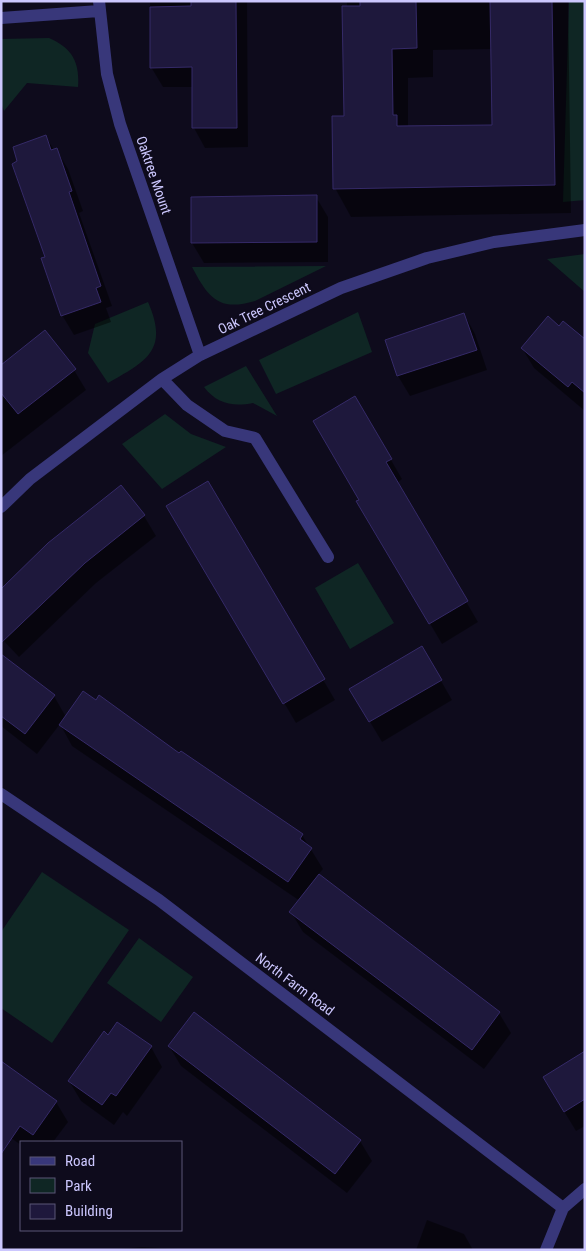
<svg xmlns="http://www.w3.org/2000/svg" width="586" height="1251" font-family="'Roboto Condensed',sans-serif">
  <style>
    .green { fill: #0f2624 }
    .shadow { fill: #0007; fill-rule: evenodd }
    .building { fill: #1e183c; stroke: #352a68 }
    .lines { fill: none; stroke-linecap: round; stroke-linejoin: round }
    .minor { stroke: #38377a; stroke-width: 12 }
    .tertiary { stroke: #38377a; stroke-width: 12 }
    .labels { text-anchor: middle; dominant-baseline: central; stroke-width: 4; stroke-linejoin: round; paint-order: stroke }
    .street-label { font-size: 14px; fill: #ccc7fe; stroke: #0e0b1c }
  </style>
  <rect width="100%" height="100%" fill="#0e0b1c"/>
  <path class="green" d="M569,1H585V200L563,202Z
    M49,38C72,48 80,62 78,87L27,83L4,111L1,103V39Z
    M585,254V292L547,259Z
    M326,266L255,301C218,312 208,297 192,267Z
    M148,302C169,350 147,361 108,383L88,353L95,324Z
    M358,312L372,352L276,394L259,360Z
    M246,366L277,416L253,403C233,407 217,404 204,387Z
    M165,414L191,434L226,447L162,489L122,444Z
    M358,563L394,623L350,649L315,588Z
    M42,872L129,930L52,1043L1,1008V932Z
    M139,938L193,977L161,1022L107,983Z"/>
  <path class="shadow" d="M150,1H247L248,147L205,148L194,128L193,87H163L151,67Z
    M347,1H568L571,213L351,217L335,188L345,117ZM492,49L493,126L408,127V78L433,77V50Z
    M46,137L54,150L56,149L68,169L83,211L79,213L112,306L106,308L111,322L74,335L62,315L46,258Z
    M316,197L328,217V262L204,263L192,243V198Z
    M464,314L475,334L487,370L410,396L398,376L387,341Z
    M560,328L585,340V411L534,368L522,348Z
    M1,366L74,370L86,390L1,456Z
    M355,398L402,479L397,483L478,622L442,644L358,501L361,500Z
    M207,482L335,700L296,723L168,506Z
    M121,487L144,516L156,536L96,583L19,657L1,638Z
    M422,648L452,700L382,742L351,690Z
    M1,655L54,696L66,717L180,755L302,835L323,869L318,875L499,1013L511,1033L484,1069L303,932L291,912L300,901L72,746L60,724L37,754L1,726Z
    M194,1014L360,1141L372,1161L347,1193L181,1066L169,1046Z
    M151,1047L162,1067L127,1116L123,1112L114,1125L81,1101L69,1081Z
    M585,1053V1126L576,1131L556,1098Z
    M56,1102L68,1122L53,1142H21V1145L1,1131Z
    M427,1220L464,1234L473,1250H416Z
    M142,1247L195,1250H106Z"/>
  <path class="building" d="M191,1H236L237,128H192V67L150,68V7L191,6Z
    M360,1H416L417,48L392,49L393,115H397V126L492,125L490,1H552L555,185L333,189L332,116H344L342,6H360Z
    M46,135L51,150L57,148L72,191L69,192L101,286L96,288L101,302L61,316L41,258L45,257L12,164L17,161L13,147Z
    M317,195V242L191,243V197Z
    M464,313L477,350L397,376L385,340Z
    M548,316L559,326L563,321L585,339V393L572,382L568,387L521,348Z
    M45,330L76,369L18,414L1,393V365Z
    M355,396L392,459L386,462L468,601L429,624L356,501L359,500L313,421Z
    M208,481L325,679L283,704L166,506Z
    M121,485L145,515L85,563L1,643V589L48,543Z
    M422,646L442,680L369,722L349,689Z
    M1,654L55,695L25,734L1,716Z
    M83,691L96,700L99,695L179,753L181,751L303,834L300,839L312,848L288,882L59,725Z
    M319,874L500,1012L472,1050L289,912Z
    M194,1012L361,1140L335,1174L168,1046Z
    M117,1022L152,1046L116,1096L111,1093L102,1105L68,1081L104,1031L108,1035Z
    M585,1051V1099L564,1112L543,1077Z
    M1,1061L57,1101L33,1135L20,1126L1,1154Z"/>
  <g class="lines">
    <path class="minor" d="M99,1L107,74L120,124L200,355
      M1,18L99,11
      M162,379L187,405L225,431L255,438L328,557
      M1,507L30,479L162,379L200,355L341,288L427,258L494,242L585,230"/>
    <path class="tertiary" d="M1,794L159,900L563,1208
      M546,1250L563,1208L585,1189"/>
  </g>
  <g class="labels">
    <g class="street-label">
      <text transform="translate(154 175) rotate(71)">Oaktree Mount</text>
      <text transform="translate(264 308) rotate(-26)">Oak Tree Crescent</text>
      <text transform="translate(295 984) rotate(37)">North Farm Road</text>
    </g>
  </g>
  <rect width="586" height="1251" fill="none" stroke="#ccc7fe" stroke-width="5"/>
  <rect x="20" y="1141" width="162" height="90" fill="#0e0b1c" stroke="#5a5676"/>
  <rect x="30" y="1157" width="25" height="8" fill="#38377a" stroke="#5a5676"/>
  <text x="65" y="1166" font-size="15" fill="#ccc7fe">Road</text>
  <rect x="30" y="1178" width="25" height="15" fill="#0f2624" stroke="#5a5676"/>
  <text x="65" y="1191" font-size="15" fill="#ccc7fe">Park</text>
  <rect x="30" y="1204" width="25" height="15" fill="#1e183c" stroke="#5a5676"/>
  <text x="65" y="1216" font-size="15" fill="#ccc7fe">Building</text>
</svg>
